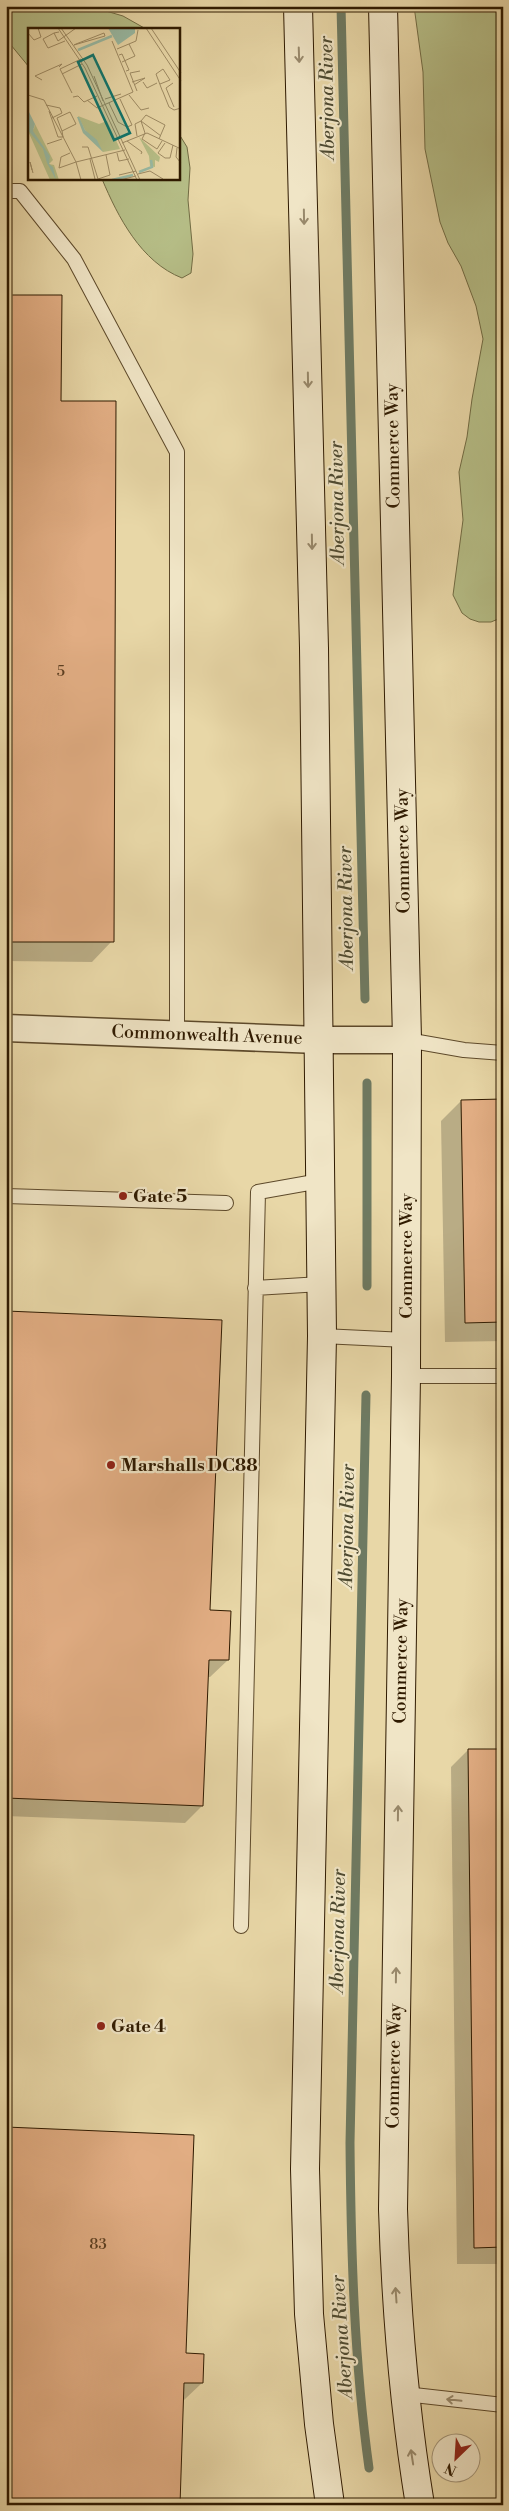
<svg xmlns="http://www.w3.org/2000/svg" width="509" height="2511" font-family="'Libre Bodoni',serif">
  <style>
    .green { fill: #b6be87; stroke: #726c44 }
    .shadow { fill: #0003 }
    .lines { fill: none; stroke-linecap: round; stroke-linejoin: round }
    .stream { stroke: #6e7a62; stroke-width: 9 }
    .building { fill: #e1ad83; stroke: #2f1a00 }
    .lane-casing { stroke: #5d492a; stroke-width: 16 }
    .street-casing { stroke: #5d492a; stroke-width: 29 }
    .secondary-casing { stroke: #2f1a00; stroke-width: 30 }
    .lane { stroke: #f0e5c6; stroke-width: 14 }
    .street { stroke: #f0e5c6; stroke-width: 26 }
    .secondary { stroke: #f0e5c6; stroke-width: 28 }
    .oneway { stroke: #998a6d }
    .poi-dot { fill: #8f2418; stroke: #f0e5c6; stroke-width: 2 }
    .labels { text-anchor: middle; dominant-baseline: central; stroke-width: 4.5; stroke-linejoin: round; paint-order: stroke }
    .number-label { font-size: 15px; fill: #5c3f21 }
    .street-label { font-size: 18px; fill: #2f1a00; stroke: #f0e5c6 }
    .poi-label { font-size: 18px; font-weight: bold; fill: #2f1a00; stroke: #f0e5c6; text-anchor: start }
    .water-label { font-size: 19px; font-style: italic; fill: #4e4a31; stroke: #f0e5c6 }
    .inset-river { fill: none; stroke: #98baa4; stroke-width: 2.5 }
    .inset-road { fill: none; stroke: #9e8b64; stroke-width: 1 }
    .view { fill: #0f766e; fill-opacity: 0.15; stroke: #0f766e; stroke-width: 2.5 }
    .inset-edge { fill: none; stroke: #2f1a00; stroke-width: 2.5 }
  </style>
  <rect width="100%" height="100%" fill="#e8d7a7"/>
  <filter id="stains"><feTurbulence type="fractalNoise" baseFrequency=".004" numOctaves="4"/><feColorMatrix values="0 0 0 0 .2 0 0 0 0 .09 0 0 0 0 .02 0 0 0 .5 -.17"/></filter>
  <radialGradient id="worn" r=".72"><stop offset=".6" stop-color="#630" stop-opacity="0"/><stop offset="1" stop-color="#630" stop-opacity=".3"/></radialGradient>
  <path class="green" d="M6,6H89L123,16L146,29H29V67L6,39Z
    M414,6H503V617L491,622H479L470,619L462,613L453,595L463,520L459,472L467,437L472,399L483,339L476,306L461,266L448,243L440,222L425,149L423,72Z
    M179,134L187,147L190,168L188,200L193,254L191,273L182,278C141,262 118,217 102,179H179Z"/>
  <path class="shadow" d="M6,296L59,402L112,941L92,962L6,961Z
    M461,1101H503V1341L445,1342L441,1121Z
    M6,1312L209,1612L228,1660L210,1677H207L202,1806L185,1823L6,1816Z
    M468,1750H503V2264H457L451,1767Z
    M185,2354L202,2383L184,2400H182Z"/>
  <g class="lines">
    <path class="stream" d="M341,6L365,999
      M367,1083V1286
      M366,1395L350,2143C351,2252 354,2360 369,2468"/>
  </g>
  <path class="building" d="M6,295H62L61,401H116L114,942H6Z
    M503,1099V1322L465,1323L461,1100Z
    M6,1311L222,1320L210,1610L231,1611L229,1660H209L203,1806L6,1798Z
    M468,1749H503V2247L474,2248Z
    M6,2127L194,2135L186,2353L204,2354L203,2383H184L180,2505H6Z"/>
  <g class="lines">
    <g class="lane-casing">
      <path id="lane" d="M6,191H20L74,259L177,452V1034
        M407,1040L464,1050L503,1053
        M6,1196L226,1203
        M255,1288L321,1284
        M322,1336L406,1340
        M406,1376H503
        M241,1926L258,1192L320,1181
        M405,2394L503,2405"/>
    </g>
    <g class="street-casing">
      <path id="street" d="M6,1028L318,1040H407"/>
    </g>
    <g class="secondary-casing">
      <path id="secondary" d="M298,6L314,648L322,1336L305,2169L309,2314L319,2424L330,2505
        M383,6L407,1040L406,1376L393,2209C396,2308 404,2407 420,2505"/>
    </g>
    <use href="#lane" class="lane"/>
    <use href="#street" class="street"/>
    <use href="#secondary" class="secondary"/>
  </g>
  <defs><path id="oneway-shaft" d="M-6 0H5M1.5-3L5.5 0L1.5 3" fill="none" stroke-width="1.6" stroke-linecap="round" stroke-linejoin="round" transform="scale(1.25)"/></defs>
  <g class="oneway">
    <use href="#oneway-shaft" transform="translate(299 55) rotate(88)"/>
    <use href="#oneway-shaft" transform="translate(304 217) rotate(89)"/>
    <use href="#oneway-shaft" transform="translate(308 380) rotate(89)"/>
    <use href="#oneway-shaft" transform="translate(312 542) rotate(89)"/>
    <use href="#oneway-shaft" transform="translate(398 1813) rotate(-89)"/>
    <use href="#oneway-shaft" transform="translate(396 1975) rotate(-89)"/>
    <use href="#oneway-shaft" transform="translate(396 2295) rotate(-94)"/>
    <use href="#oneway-shaft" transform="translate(454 2400) rotate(-174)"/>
    <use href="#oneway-shaft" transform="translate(412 2457) rotate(-99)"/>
  </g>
  <g class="poi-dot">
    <circle cx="123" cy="1196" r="5"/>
    <circle cx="111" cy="1465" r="5"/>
    <circle cx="101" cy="2026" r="5"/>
  </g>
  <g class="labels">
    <g class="number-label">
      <text x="61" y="671">5</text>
      <text x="98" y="2244">83</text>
    </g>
    <g class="street-label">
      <text transform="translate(393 446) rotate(-91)">Commerce Way</text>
      <text transform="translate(403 851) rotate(-91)">Commerce Way</text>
      <text transform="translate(207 1035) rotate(2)">Commonwealth Avenue</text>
      <text transform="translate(406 1256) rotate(-90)">Commerce Way</text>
      <text transform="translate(401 1661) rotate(-89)">Commerce Way</text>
      <text transform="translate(394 2066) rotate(-89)">Commerce Way</text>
    </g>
    <g class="poi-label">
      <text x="133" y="1196">Gate 5</text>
      <text x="121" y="1465">Marshalls DC88</text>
      <text x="111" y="2026">Gate 4</text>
    </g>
    <g class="water-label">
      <text transform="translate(327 98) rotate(-91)">Aberjona River</text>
      <text transform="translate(337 503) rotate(-91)">Aberjona River</text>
      <text transform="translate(346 908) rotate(-91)">Aberjona River</text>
      <text transform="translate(347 1526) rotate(-89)">Aberjona River</text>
      <text transform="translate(338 1931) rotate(-89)">Aberjona River</text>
      <text transform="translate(342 2337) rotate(-94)">Aberjona River</text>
    </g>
  </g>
  <g transform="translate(28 28)">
    <rect width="152" height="152" fill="#e8d7a7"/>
    <path d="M50,88L71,96L79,93L92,121L75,124L57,102ZM7,96L25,132L21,136L26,137L31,152H22L0,103L6,101ZM111,109L132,129L131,134L127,132V139L122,138L121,128Z" fill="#b6be87"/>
    <path d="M80,0H107V5L90,17ZM0,82L7,96L5,103L22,128L21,136L25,139L28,152L19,135L15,121L0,102ZM49,89H51L57,102L69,112L75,124L55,105Z" fill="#98baa4"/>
    <path class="inset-river" d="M50,22L84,8M111,144L124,139L123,132M84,152L105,147"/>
    <path class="inset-road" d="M30,0L57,40L109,152M33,0L59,37L112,152M118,0L153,53M123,0L153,45M31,4L26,5L30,13L48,0M0,5L6,12L13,9L10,0M26,5L15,11L20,20L37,13M76,5L77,8L46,17L48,16ZM89,21L108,13L110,2M91,27L94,26L101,42L98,43M94,34L107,28L101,16M34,46L54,36M66,48L75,73M14,52L7,48L34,36L31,39M104,54L117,50L106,57M115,54L119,60L129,55M145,55L138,60L146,79M132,56L142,52L135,41L128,46L134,62L135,64L141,79L146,82L153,80M109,63L102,45L112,43M44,65L32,41L53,31M0,67L16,72L48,134L97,122M101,67L113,82L121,80M45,69L50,68L56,74L69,68M77,71L93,66M59,72L69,80L105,64L84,13M81,75L90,94L99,99L104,97L92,71M18,77L32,80L34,85L24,90M21,83L30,109H35M34,103L29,90L42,84L48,96L34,103L35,109M109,108L107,96L113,93L133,108M131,111L137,97L118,87L113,93L117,105L114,111L129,121L134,113M99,113L114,124L113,126M94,115L119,105L153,121M137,115L130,125L137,130H142L145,117M19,116L34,111M54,119H60L70,151L82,147L78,127M149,120L148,129L153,135M42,125L33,129L31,140L48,134L53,152M89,125L91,133L101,131M62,131L67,151L65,152M4,142L2,134L5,145M110,146L122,143L135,151M91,147L108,143M92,152L108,148"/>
    <path class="view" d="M65,27L102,105L86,112L50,34Z"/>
    <rect width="152" height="152" class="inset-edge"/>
  </g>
  <rect width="509" height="2511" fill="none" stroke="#e8d7a7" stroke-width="25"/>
  <rect x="8" y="8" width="494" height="2496" fill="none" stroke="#2f1a00" stroke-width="2.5"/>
  <rect x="12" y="12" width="484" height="2486" fill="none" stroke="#2f1a00"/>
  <g transform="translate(456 2458) rotate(205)"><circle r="24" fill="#f0e5c6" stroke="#a39477"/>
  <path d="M0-4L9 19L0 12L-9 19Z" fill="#8f2418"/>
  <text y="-8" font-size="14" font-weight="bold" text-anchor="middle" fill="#2f1a00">N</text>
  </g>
  <rect width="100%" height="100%" filter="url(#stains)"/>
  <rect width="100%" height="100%" fill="url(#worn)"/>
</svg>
